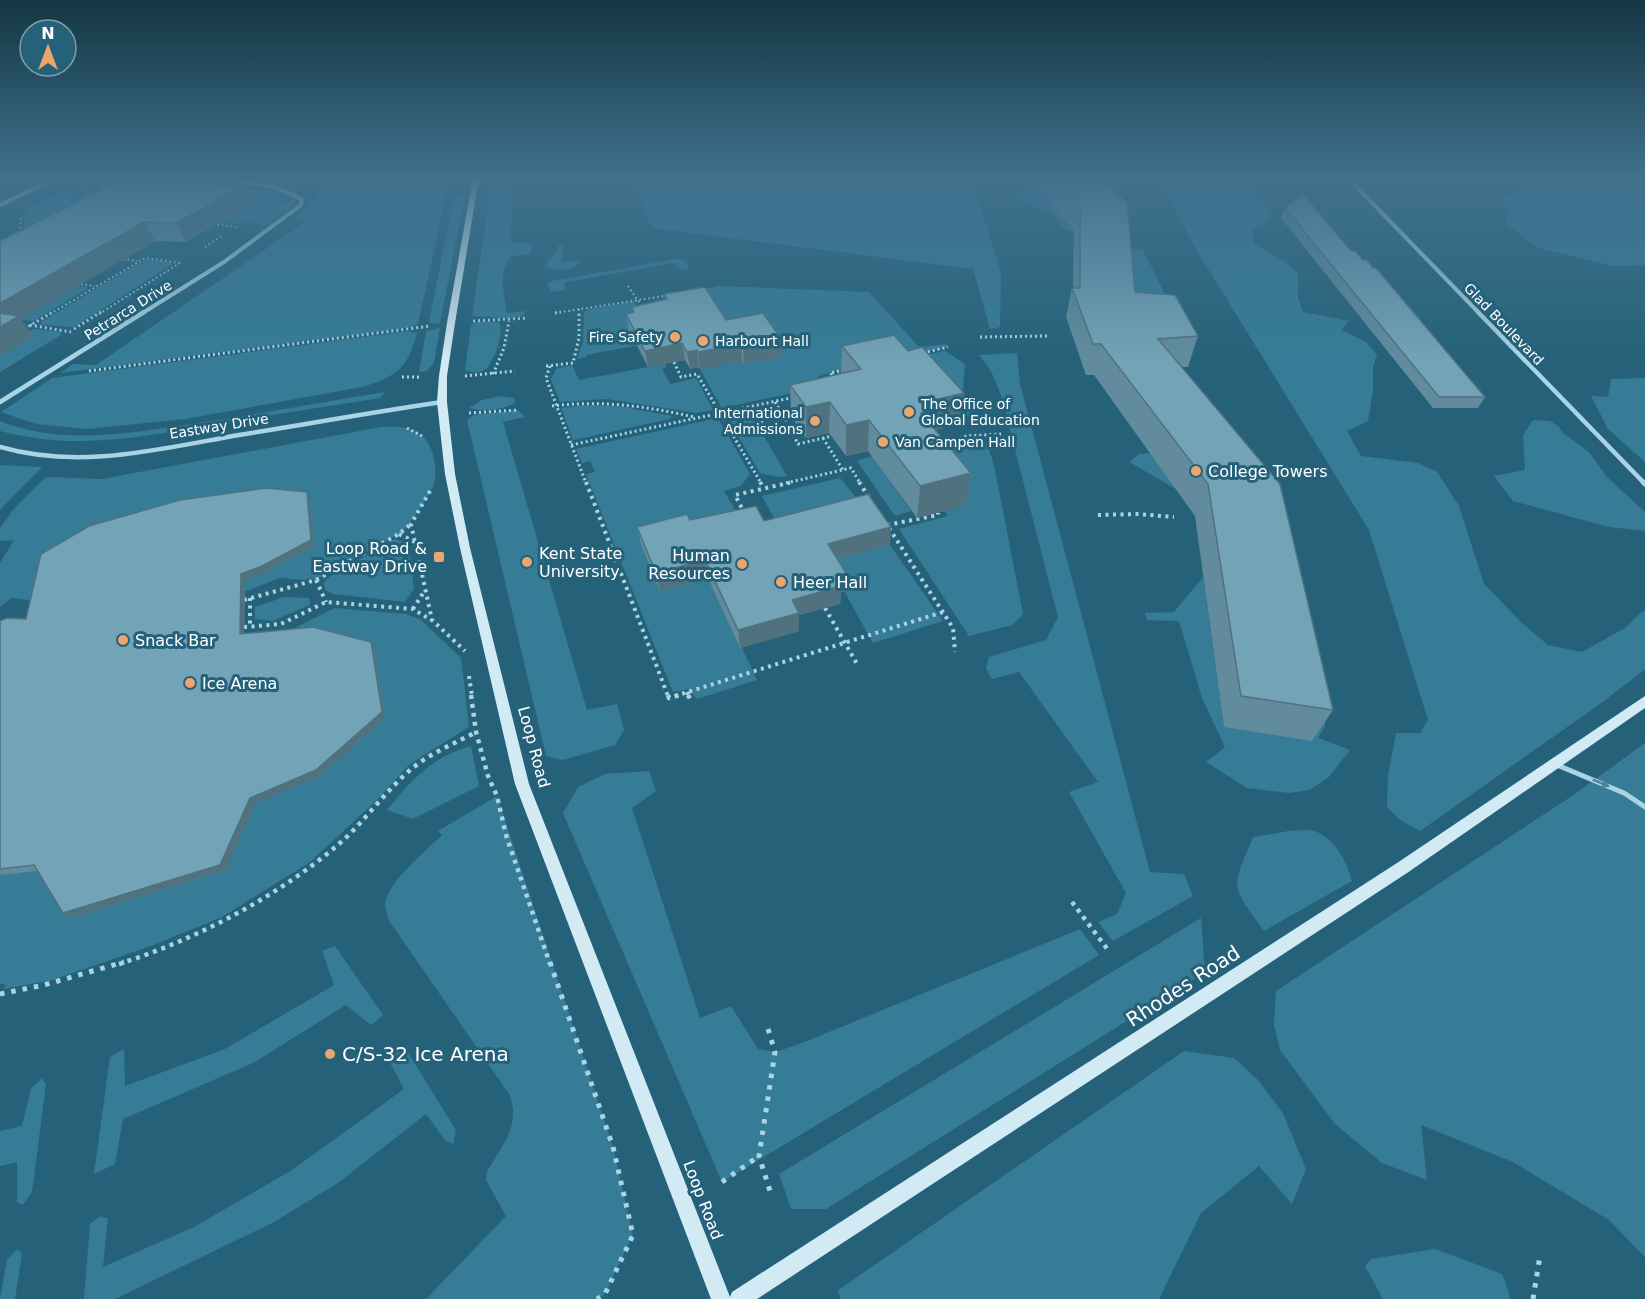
<svg xmlns="http://www.w3.org/2000/svg" width="1645" height="1299" font-family="'DejaVu Sans',sans-serif">
  <style>
    .green { fill: #367c96 }
    .lines { fill: none; stroke-linecap: round; stroke-linejoin: round }
    .path-far4 { stroke: #a9d4e4; stroke-width: 2; stroke-dasharray: 1.5 3; stroke-linecap: butt }
    .path-far3 { stroke: #a9d4e4; stroke-width: 3; stroke-dasharray: 2 3; stroke-linecap: butt }
    .path-far2 { stroke: #a9d4e4; stroke-width: 4; stroke-dasharray: 3 4.5; stroke-linecap: butt }
    .path-far1 { stroke: #a9d4e4; stroke-width: 4.5; stroke-dasharray: 4 5; stroke-linecap: butt }
    .path { stroke: #a9d4e4; stroke-width: 5; stroke-dasharray: 4.5 7; stroke-linecap: butt }
    .lane { stroke: #a9d4e4; stroke-width: 5 }
    .street-far2 { stroke: #a9d4e4; stroke-width: 4 }
    .street-far1 { stroke: #a9d4e4; stroke-width: 4.5 }
    .street { stroke: #a9d4e4; stroke-width: 5 }
    .secondary { fill: #d2eaf4; fill-rule: evenodd }
    .wall { fill: #628c9d }
    .shaded-wall { fill: #50727f }
    .building { fill: #72a3b6; stroke: #50727f; stroke-width: 1.5 }
    .oneway { fill: #4d849a }
    .poi-dot { fill: #eda56e; stroke: #25627a; stroke-width: 2 }
    .labels { text-anchor: middle; dominant-baseline: central; stroke-width: 6; stroke-linejoin: round; paint-order: stroke }
    .far-street-label { font-size: 14px; fill: #fff; stroke: #25627a }
    .far-poi-label { font-size: 14px; fill: #fff; stroke: #25627a; text-anchor: start }
    .poi-label { font-size: 16px; fill: #fff; stroke: #25627a; text-anchor: start }
    .street-label { font-size: 16px; fill: #fff; stroke: #25627a }
    .near-street-label { font-size: 20px; fill: #fff; stroke: #25627a }
    .near-poi-label { font-size: 20px; fill: #fff; stroke: #25627a; text-anchor: start }
  </style>
  <rect width="100%" height="100%" fill="#25627a"/>
  <path class="green" d="M110,178C169,178 227,186 285,194L273,196L278,199L274,204L294,201L288,210L264,226L248,220L241,224L209,221L218,216L228,217L247,205L100,188L98,186L116,179Z
    M348,178H450L418,324L413,327L60,373L73,364L96,365L307,221L294,219L307,208L321,190Z
    M492,178H515L510,242L534,244L529,254L512,256C497,271 504,294 507,313L526,311L522,316L506,318L472,316Z
    M631,178H972L1001,273L1000,327L990,329L973,269L652,228Z
    M1019,178H1029L1074,231L1065,230L1052,214L1013,197L1026,193Z
    M1151,178H1245L1273,216L1252,230L1254,244L1284,261L1298,273V298L1303,312L1349,321L1341,330L1366,342L1377,355L1373,367V390L1368,421L1347,431L1361,456L1418,463L1437,472L1459,506L1484,584L1522,623L1548,645L1582,652L1625,628L1641,612L1645,611V669L1604,701L1420,831L1400,820L1387,807L1388,776L1396,733H1420L1428,720L1369,530L1196,249L1167,195Z
    M1439,178H1645V265L1612,266L1539,248L1515,231L1507,223V206L1499,200L1528,187L1479,181L1451,185L1419,183Z
    M66,190L81,193L70,198L75,200L73,202L128,208L24,232L25,210Z
    M465,195L440,323L432,324L429,322L454,196Z
    M559,245H563L561,262L579,261V264C569,271 557,272 546,267C548,258 556,255 559,245Z
    M1122,248L1143,250L1173,310L1126,306Z
    M148,259L174,263L74,327L42,325L41,322L140,262Z
    M676,259L685,261L690,268L681,270L674,263L565,282V290L551,292L547,285L552,281Z
    M77,286L87,287V289L33,321L0,318V306L35,311Z
    M719,286L869,292L919,347L947,344L948,347L830,373L817,377L825,386L722,408L700,369L725,364L728,337L705,289Z
    M634,301L641,317L627,321L639,345L586,355V357L577,359L583,341L584,312L589,309Z
    M479,321L499,322C505,330 494,365 484,370C478,374 471,372 465,370L471,325Z
    M440,328L434,362L427,371L419,372L426,331Z
    M34,329L61,332V335L0,372V356L32,336L21,334Z
    M409,331L417,333C408,368 396,377 362,387L185,419L87,429L36,424L1,412L52,378Z
    M945,351L965,364L963,390L972,413L960,424L839,373Z
    M1017,353L1020,384L1150,872L1184,874L1193,896L1113,941L1098,922L1117,914L1126,893L1069,792L1098,782L1019,672L992,679L986,668L989,657L1046,640L1058,617L1001,395L991,371L979,355Z
    M665,364L666,368L662,369L670,384L696,378L713,410L696,413L607,399L560,402L551,379L556,369L572,365L579,380Z
    M1645,378V462L1608,429L1591,396L1608,397L1611,379Z
    M385,392L380,398C325,407 271,415 217,424C142,437 75,451 0,431V421C64,447 137,432 204,422C264,413 324,402 385,392Z
    M500,396L514,398L516,402C504,410 482,412 469,408L482,400Z
    M586,405L618,406L672,416L670,419L573,440L561,408Z
    M518,410L525,417L503,422L587,710L617,704L624,730L615,745L563,760L546,756L467,420L474,415Z
    M754,410L757,417L754,419L787,476L778,477L760,473L727,417Z
    M718,418L750,474L741,486L724,491L744,525L709,578L757,680L697,699L688,689L673,692L586,474L595,472L590,461L582,463L576,449Z
    M1533,420L1550,421L1558,426L1564,434L1589,452L1607,477L1645,512V531L1609,527L1513,501L1494,476L1525,470L1523,435Z
    M381,427C390,427 401,426 410,429C431,436 437,458 435,479C434,492 410,525 399,534L316,580L310,578L306,580L280,578L244,592L245,580L266,572L38,601L11,598L0,607V563L14,540L0,541V528L13,510L46,477L102,479Z
    M974,438L987,443L994,465L1023,614L1012,625L969,636L899,529L948,516L945,511L966,505L924,451Z
    M1150,453L1176,489L1129,462L1139,454Z
    M872,456L911,511L895,516L857,461Z
    M0,465L42,467L0,510Z
    M840,478L868,512L783,534L762,496Z
    M395,539L409,544L414,589L405,602L333,594L325,590L324,583L329,577Z
    M890,545L943,621L873,643L828,562Z
    M1203,577L1224,727L1327,707L1325,726L1318,738L1350,750L1328,778L1309,790L1290,793L1247,788L1206,762L1225,747L1202,698L1179,621L1147,620L1145,613L1174,612Z
    M284,597L309,598L310,605L272,621L255,619V607Z
    M335,608L406,614L421,620L461,658L469,727L410,764L377,800L310,862L222,917L151,946L52,980L4,989L5,984H0V875L41,870H226L255,803L320,776L385,718L277,637Z
    M1645,743V1257L1609,1220L1513,1162L1421,1125L1427,1180L1382,1163L1335,1124L1280,1050L1274,1025L1276,991L1572,796Z
    M471,746L479,786L413,819L387,810C412,780 431,757 471,746Z
    M649,771L656,791L632,808L700,1018L731,1006L758,1049L776,1052L807,1041L1080,929L1099,955L722,1182L563,813L578,787L605,774Z
    M497,796L613,1147L633,1235L605,1294L597,1299H426L506,1216L486,1180L487,1172C501,1146 522,1126 509,1094L390,922C388,916 385,911 385,904C388,881 426,851 442,835L438,831Z
    M1289,831C1297,831 1310,829 1317,832C1336,841 1347,862 1352,881L1264,931C1230,884 1231,890 1253,837Z
    M1201,918L1205,972L826,1209H791L779,1174Z
    M335,946L383,1015L371,1025L346,1005L253,1063L123,1119L115,1164L94,1174L110,1057L124,1049L125,1086L225,1049L334,985L322,951Z
    M392,1050L407,1051L456,1130L453,1144L445,1140L426,1114L338,1183L274,1222L115,1299H84L90,1224L99,1217L108,1218L103,1267L194,1227L292,1170L404,1089L389,1061Z
    M1184,1051L1234,1058L1258,1080L1283,1113L1306,1169L1292,1204L1259,1166L1201,1213L1159,1299H841L837,1291Z
    M42,1078L46,1084L32,1192L23,1205L17,1202V1162L0,1166V1131L22,1126L31,1089Z
    M17,1249L22,1254L15,1299H0L7,1260Z
    M1435,1249L1502,1274L1509,1293V1299H1383L1365,1266L1371,1259Z"/>
  <g class="lines">
    <path class="path-far4" d="M74,178L84,182L88,194
      M74,185L99,179L123,180
      M213,224L238,227
      M20,233L21,216
      M205,247L222,236
      M123,259L137,261
      M81,284L95,286
      M628,286L643,308
      M579,309V314
      M555,313L670,295
      M50,314L145,258L180,263
      M99,314L180,263"/>
    <path class="path-far3" d="M555,313L561,312
      M473,321L528,318
      M30,325L71,332
      M24,329L53,312
      M74,329L101,312
      M980,337L1047,336
      M923,353L948,347
      M674,362L681,377L697,374L761,483
      M546,366L573,363L579,338V312
      M550,366L546,378L586,483
      M89,371L430,326
      M493,374L504,348L509,321
      M465,376L515,371
      M402,377H419
      M835,379L830,373L845,370
      M775,402L783,415
      M552,406C601,400 646,406 694,417
      M469,413L518,410
      M783,415L789,426L766,431L760,419Z
      M789,426L798,444L832,436
      M407,428L424,437
      M823,438L843,470
      M940,442L967,436L1001,434
      M571,445L795,397
      M786,483L851,468L860,483"/>
    <path class="path-far2" d="M586,482L668,696
      M760,482L764,488
      M859,482L870,499
      M430,491L411,524L432,620L465,651
      M745,514L735,495L793,482
      M1098,515L1137,514L1174,517
      M887,525L938,515V513
      M889,528L953,628L955,652
      M399,534L415,542
      M316,580L326,602
      M250,598V626
      M244,600L316,580L399,534L411,524
      M825,608L857,664
      M413,609L425,590
      M244,627L281,624L326,602L413,609L431,620
      M469,676L472,696
      M687,692L689,696
      M675,696L943,612"/>
    <path class="path-far1" d="M471,695L476,732L488,776L497,796L506,835L550,964
      M668,695L669,698L680,695
      M688,695L691,701
      M1072,902L1108,950
      M119,964C197,939 277,897 339,844C364,822 384,793 409,771C428,754 454,744 476,732"/>
    <path class="path" d="M550,962L613,1147L633,1235L605,1294L597,1299
      M0,994L44,985L124,962
      M768,1029L775,1052L759,1156L770,1191
      M722,1182L759,1156
      M1533,1299L1540,1256"/>
    <path class="lane" d="M1557,765L1624,793L1645,807"/>
    <path class="street-far2" d="M1348,178L1480,314
      M0,205L56,178
      M141,314L224,262L301,205L302,200C267,177 216,181 176,178"/>
    <path class="street-far1" d="M1478,312L1644,483
      M0,402L144,312
      M0,447C80,470 159,449 239,435C307,424 374,412 442,402"/>
    <path class="street" d="M1643,482L1645,484"/>
    <path class="secondary" d="M473,178H479L455,323L447,376V402L455,474L470,548L529,784L730,1297L732,1292L1397,863L1645,696V708L1407,873L757,1299H711L515,784L460,548L445,474L437,402L439,376L447,323Z"/>
  </g>
  <path class="wall" d="M1029,178H1102L1135,292L1198,336L1188,367H1181L1333,710L1312,741L1224,727L1195,516L1094,375H1086L1066,317L1072,288H1073L1074,231Z
    M240,187L248,205L186,242L155,241L21,319L33,336L0,356V241Z
    M1285,208L1351,251L1485,397L1478,408H1433L1281,218Z
    M664,294L726,320L782,357L744,364L742,360L700,369L699,367L690,369L685,360L648,367L629,330L626,314L633,312L632,307L665,300Z
    M842,346L908,351L964,393L960,424L935,430L971,473L966,505L917,518L868,451L846,456L829,433L806,438L791,416L790,385L841,374Z
    M310,498L314,546L266,572L245,580L244,633L374,648L385,718L320,776L255,803L226,870L70,918L63,913L38,871L0,875V621L26,619Z
    M690,520L764,521L890,545L838,559L846,591L841,592L840,604L799,615V631L740,648L708,578L660,591L641,544L637,527Z"/>
  <path class="shaded-wall" d="M240,187L248,205L186,242L177,223Z
    M144,222L155,241L21,319L33,336L0,356V303Z
    M782,340V357L744,364L743,347Z
    M682,343L685,360L648,367L645,351Z
    M741,344L742,360L700,369L698,352Z
    M697,350L699,367L690,369L687,352Z
    M964,393L960,424L935,430L921,413L930,401Z
    M830,402L829,433L806,438V407Z
    M869,420L868,451L846,456V425Z
    M971,473L966,505L917,518L920,486Z
    M307,492L310,498L314,546L266,572L245,580L244,640L240,634L241,574Z
    M891,527L890,545L828,561V544Z
    M705,560L708,578L660,591L656,573Z
    M846,573V591L841,592L840,604L799,615V631L740,648L738,630L835,576Z
    M371,642L374,648L385,718L320,776L255,803L226,870L70,918L63,913L250,798Z"/>
  <path class="building" d="M124,178H159L240,187L177,223L144,222L0,303V241Z
    M1057,178H1102L1127,203L1135,292L1175,295L1198,336L1158,339L1280,484L1333,710L1241,696L1208,484L1101,344H1093L1072,288H1080V203Z
    M1303,194L1351,251H1355L1363,260H1367L1373,268H1376L1485,397H1439L1285,208Z
    M705,287L726,320L763,313L782,340L743,347L741,344L698,352L697,350L687,352L682,343L645,351L626,314L634,312L632,307L667,299L664,294Z
    M0,313L19,316L0,327Z
    M894,335L908,351L922,347L964,393L930,401L938,410L921,413L971,473L920,486L869,420L846,425L830,402L806,407L790,385L861,369L842,346Z
    M266,488L307,492L311,540L262,566L241,574L240,634L313,627L371,642L382,712L316,770L250,798L220,865L63,913L34,865L0,869V621L7,618L26,619L41,554L89,526L180,500Z
    M868,494L891,527L828,544L846,573L835,576L841,586L792,600L799,613L738,630L705,560L656,573L637,527L687,514L690,520L756,506L764,521Z"/>
  <defs><path id="oneway-solid" d="M-6-.8H1V-3.2L6.5 0L1 3.2V.8H-6Z" transform="scale(1.5)"/></defs>
  <use class="oneway" href="#oneway-solid" transform="translate(1601 783) rotate(22)"/>
  <linearGradient id="sky" x2="0" y2="1"><stop stop-color="#143643"/><stop offset="0.49" stop-color="#40718d"/><stop offset="1" stop-color="#40718d" stop-opacity="0"/></linearGradient>
  <rect width="1645" height="360" fill="url(#sky)"/>
  <g class="poi-dot">
    <circle cx="675" cy="337" r="6"/>
    <circle cx="703" cy="341" r="6"/>
    <circle cx="909" cy="412" r="6"/>
    <circle cx="815" cy="421" r="6"/>
    <circle cx="883" cy="442" r="6"/>
    <circle cx="1196" cy="471" r="6"/>
    <rect x="433" y="551" width="12" height="12" rx="3"/>
    <circle cx="527" cy="562" r="6"/>
    <circle cx="742" cy="564" r="6"/>
    <circle cx="781" cy="582" r="6"/>
    <circle cx="123" cy="640" r="6"/>
    <circle cx="190" cy="683" r="6"/>
    <circle cx="330" cy="1054" r="6"/>
  </g>
  <g class="labels">
    <g class="far-street-label">
      <text transform="translate(128 310) rotate(-32)">Petrarca Drive</text>
      <text transform="translate(1504 324) rotate(46)">Glad Boulevard</text>
      <text transform="translate(219 426) rotate(-9)">Eastway Drive</text>
    </g>
    <g class="far-poi-label">
      <text x="663" y="337" text-anchor="end">Fire Safety</text>
      <text x="715" y="341">Harbourt Hall</text>
      <text x="921" y="404">The Office of<tspan x="921" dy="16">Global Education</tspan></text>
      <text x="803" y="413" text-anchor="end">International<tspan x="803" dy="16">Admissions</tspan></text>
      <text x="895" y="442">Van Campen Hall</text>
    </g>
    <g class="poi-label">
      <text x="1208" y="471">College Towers</text>
      <text x="427" y="548" text-anchor="end">Loop Road &amp;<tspan x="427" dy="18">Eastway Drive</tspan></text>
      <text x="539" y="553">Kent State<tspan x="539" dy="18">University</tspan></text>
      <text x="730" y="555" text-anchor="end">Human<tspan x="730" dy="18">Resources</tspan></text>
      <text x="793" y="582">Heer Hall</text>
      <text x="135" y="640">Snack Bar</text>
      <text x="202" y="683">Ice Arena</text>
    </g>
    <g class="street-label">
      <text transform="translate(534 747) rotate(75)">Loop Road</text>
      <text transform="translate(703 1200) rotate(69)">Loop Road</text>
    </g>
    <g class="near-street-label">
      <text transform="translate(1183 986) rotate(-33)">Rhodes Road</text>
    </g>
    <g class="near-poi-label">
      <text x="342" y="1054">C/S-32 Ice Arena</text>
    </g>
  </g>
  <g transform="translate(48 48)"><circle r="28" fill="#25627a" stroke="#7ca1af" stroke-width="1.5"/>
  <path d="M0-4.5L10 22L0 15L-10 22Z" fill="#eda56e"/>
  <text y="-9" font-size="16" font-weight="bold" text-anchor="middle" fill="#ffffff">N</text>
  </g>
</svg>
